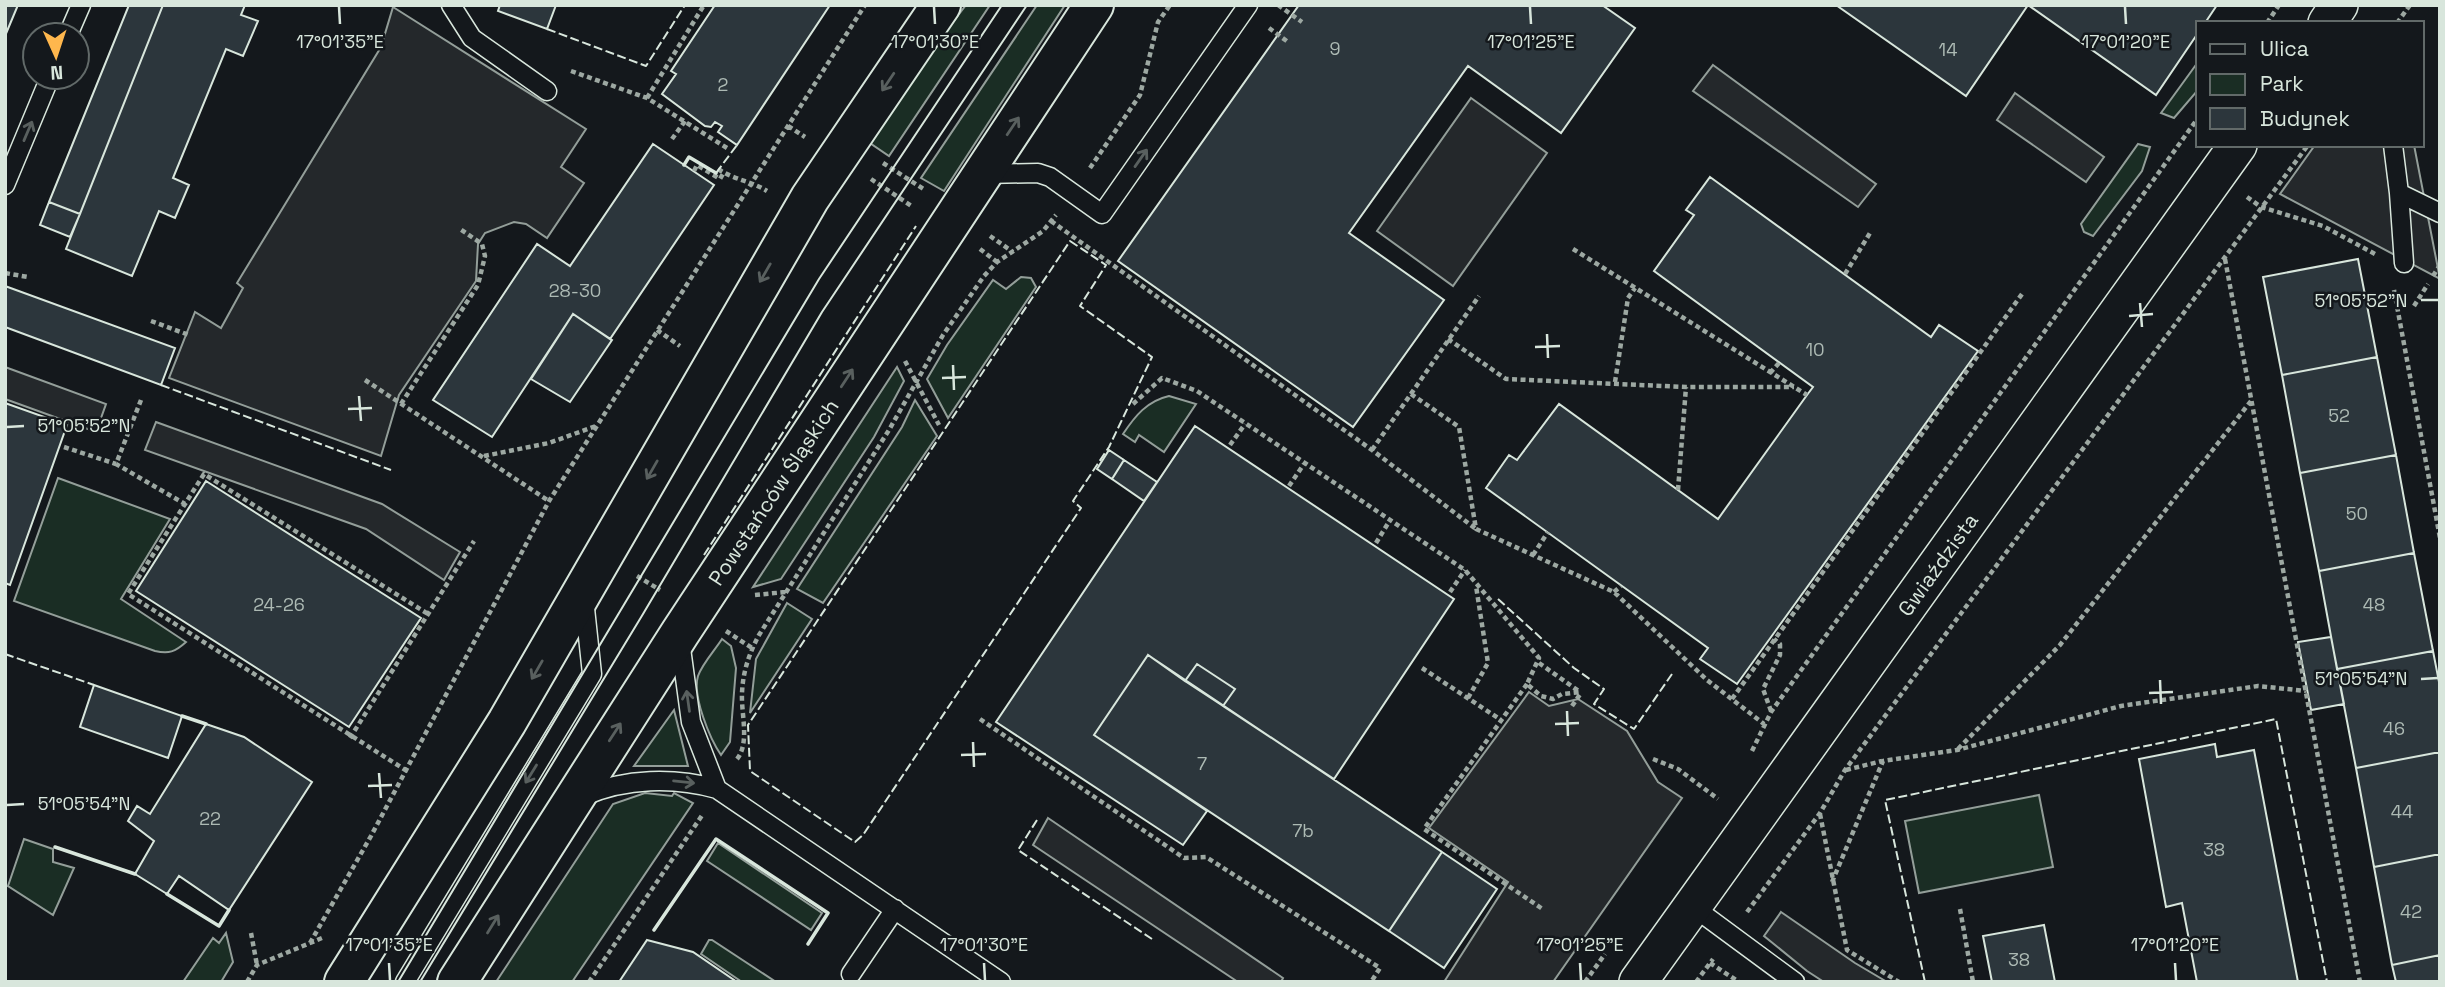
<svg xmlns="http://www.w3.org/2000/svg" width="2445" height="987" font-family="'Space Grotesk',sans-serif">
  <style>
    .green { fill: #1a2d24; stroke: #939e99; stroke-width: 2 }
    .parking { fill: #24282b; stroke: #939e99; stroke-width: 2 }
    .building { fill: #2c363c; stroke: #d8e6dc; stroke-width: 2 }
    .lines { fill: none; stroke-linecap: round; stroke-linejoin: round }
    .service-casing { stroke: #d8e6dc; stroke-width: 21 }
    .minor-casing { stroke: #d8e6dc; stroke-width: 40 }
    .secondary-casing { stroke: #d8e6dc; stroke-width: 42 }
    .path { stroke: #9da8a2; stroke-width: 4.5; stroke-dasharray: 5 3.5; stroke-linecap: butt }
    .service { stroke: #14181c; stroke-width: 18 }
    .minor { stroke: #14181c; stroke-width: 37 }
    .secondary { stroke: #14181c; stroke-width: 38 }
    .tram { stroke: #d8e6dc; stroke-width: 2 }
    .fence { stroke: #d8e6dc; stroke-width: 2; stroke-dasharray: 9 3.5; stroke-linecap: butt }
    .wall { stroke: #d8e6dc; stroke-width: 3.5 }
    .oneway { stroke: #59605f }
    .ticks { fill: none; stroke: #d8e6dc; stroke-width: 2.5 }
    .labels { text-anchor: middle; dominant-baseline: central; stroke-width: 5; stroke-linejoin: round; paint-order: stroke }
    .number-label { font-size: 18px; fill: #adbab4 }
    .street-label { font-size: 21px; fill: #d8e6dc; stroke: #14181c }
    .ticks-label { font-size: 18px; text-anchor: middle; fill: #d8e6dc; stroke: #14181c; stroke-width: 5; stroke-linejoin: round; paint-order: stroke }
  </style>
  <rect width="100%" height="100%" fill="#14181c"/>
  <path class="green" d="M966,5H990L889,156L864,139Z
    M1037,5H1065L944,191L921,178Z
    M2198,62V90L2174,118L2161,113Z
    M2138,144L2150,147L2142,171L2093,236L2084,232L2081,224Z
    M1021,277L1031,278L1036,287L948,418L927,379L947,345L993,280L1006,289Z
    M897,367L904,381L874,437L781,579L753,587Z
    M1169,396L1196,404L1164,452L1139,435L1135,442L1123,434C1135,416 1147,401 1169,396Z
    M915,400L937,436L823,603L797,589L902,427Z
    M58,478L170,519L121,599L186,642C175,652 169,654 155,651L14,601Z
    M787,603L812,619L750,713L756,659Z
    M722,639L731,646L736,668L730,742L721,755C710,739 692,696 698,676C702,664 715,650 722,639Z
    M674,710L688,766H634Z
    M645,793L672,796L674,793L693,803L572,982H496L613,804Z
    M2039,795L2053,867L1919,893L1905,821Z
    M24,839L53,849V862L74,868L53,915L8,886Z
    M718,843L822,913L811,930L707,861Z
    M226,933L233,962L221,982H183L213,938L219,943Z
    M709,940H712L776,982H742L701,954Z"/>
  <path class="parking" d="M393,7L586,129L561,167L584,183L547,238L526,224L514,222L485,233L478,244L476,281L399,395L381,456L169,378L195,312L221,328L243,288L237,283L381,47Z
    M1713,65L1876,184L1858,207L1693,91Z
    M2015,93L2104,157L2086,182L1997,120Z
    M1471,98L1547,153L1453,286L1377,231Z
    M2315,145H2414L2440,279L2280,194Z
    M5,367L106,404L96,432L5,399Z
    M156,422L382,504L460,552L444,580L366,529L145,450Z
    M1529,692L1549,706L1578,699L1627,731L1658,782L1682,798L1553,982H1444L1508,882L1429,828Z
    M1048,818L1283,978L1281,982H1238L1033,845Z
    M1781,912L1855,963L1887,982H1824L1807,971L1764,936Z"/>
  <path class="building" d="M5,5H18L5,36Z
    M129,5H163L80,214L49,202Z
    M163,5H245L241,15L258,21L243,56L226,49L173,178L189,185L175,218L159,211L132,276L66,249Z
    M500,5H556L547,29L498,11Z
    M715,5H830L737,145L718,132L722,126L715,122L711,127L705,126L662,94L676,74L671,71Z
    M1299,5H1602L1635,28L1561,133L1468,66L1349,233L1444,300L1353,427L1118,261Z
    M1836,5H2028L1966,96Z
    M2028,5H2217L2205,23H2198V33L2156,95Z
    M653,144L714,185L610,339L573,314L492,437L433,400L537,244L570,266Z
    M1710,177L1931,337L1939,325L1978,351L1737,684L1700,659L1708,648L1486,488L1509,455L1517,460L1559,404L1718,519L1807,395L1813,387L1654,271L1694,215L1686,210Z
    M49,202L80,214L70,237L40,225Z
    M2358,259L2377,357L2282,375L2263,277Z
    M5,286L175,348L161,385L5,327Z
    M573,314L612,340L570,402L531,379Z
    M2377,357L2396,455L2300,473L2282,375Z
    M5,403L67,425L10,585L5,583Z
    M1195,426L1454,599L1334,779L1223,706L1235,689L1197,664L1185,681L1148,655L1094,735L1207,811L1183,845L996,722Z
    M1109,450L1124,460L1112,479L1097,469Z
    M2396,455L2414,553L2319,571L2300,473Z
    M1124,460L1157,482L1144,501L1112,479Z
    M206,481L421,618L349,727L136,591Z
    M2414,553L2433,651L2337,669L2319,571Z
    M2331,637L2344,704L2311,710L2298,642Z
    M2433,651L2440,687V752L2356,768L2337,669Z
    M1148,655L1442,852L1389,931L1094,735Z
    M1197,664L1235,689L1223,706L1185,681Z
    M94,685L182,716L168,758L80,727Z
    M206,724L244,737L312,782L229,910L179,876L167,894L135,874L154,841L128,821L137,806L150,814Z
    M2215,744L2217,757L2254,750L2298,982H2197L2182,903L2166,907L2139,759Z
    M2440,752V854L2374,867L2356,768Z
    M1442,852L1497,889L1444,968L1389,931Z
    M2440,854V955L2392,965L2374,867Z
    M2044,925L2055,982H1992L1983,936Z
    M647,940L693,952L737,982H619Z
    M2440,955V982H2396L2392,965Z"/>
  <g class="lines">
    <g class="service-casing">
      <path id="service" d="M451,5L472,38L547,91
        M68,35L81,5
        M2393,145L2399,193L2440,213
        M984,174L1038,173L1050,177L1102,214L1248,5
        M5,185L50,77
        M2399,193L2404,263
        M680,641L691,722L717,789
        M584,796C626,778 674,777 717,789L1001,982
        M1692,906L1795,982
        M851,974L895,909
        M405,982L592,674L584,599"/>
    </g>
    <g class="minor-casing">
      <g id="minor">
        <path d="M2327,23L2339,5"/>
        <path id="s1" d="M1638,982L2238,145"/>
      </g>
    </g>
    <g class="secondary-casing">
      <g id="secondary">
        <path d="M344,982L507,722L810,198L941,5"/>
        <path id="s2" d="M457,982L680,633L1094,5"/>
      </g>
    </g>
    <path class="path" d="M1278,5L1302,22
      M2267,23L2279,5
      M2397,23L2410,5
      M1269,28L1288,42
      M571,71L647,98L727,148
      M647,98L704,5
      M788,126L805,137
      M672,139L685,121
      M883,163L925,190
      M1090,168L1140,95L1158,22L1170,5
      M718,169C737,181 749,180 767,191
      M694,171L697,165L720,179L724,172
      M871,179L913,207
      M2247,197L2261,207L2323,226L2375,254
      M1051,221L1372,450L1476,529
      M990,236L1013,252
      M980,249L997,262
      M1573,249L1807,395
      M2225,259L2360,982
      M5,273L28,277
      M1845,274L1870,233
      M2433,276L2440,265
      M2394,290L2440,538
      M2414,306L2428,284
      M151,321L189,335
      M657,330L680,346
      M1448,339L1506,379L1686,387H1794
      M905,361L939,425
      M1770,373L1779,363
      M365,380L549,501
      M1615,382L1628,298L1635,288
      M1411,394L1459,427L1476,529L1614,592L1707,680L1764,724
      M141,400L116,464L185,504
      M401,404L478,285L485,256L482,244L460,229
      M1133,404L1162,378L1197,391L1465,570L1539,658L1527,684L1541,696L1553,699L1562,694L1581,692
      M1230,445L1245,424
      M64,447L116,464
      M1372,450L1479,296
      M484,456L549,443L596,426
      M1289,486L1304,464
      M1678,490L1686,387
      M1376,543L1390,520
      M1533,555L1548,532
      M637,576L660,590
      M1450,592L1465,570
      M1614,592L1621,586
      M755,595L786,592
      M726,631L752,648
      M1539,663L1580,692
      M1422,668L1501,720
      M1527,684L1424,829L1544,910
      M1468,698L1488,663L1476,586
      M1732,699L2022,294
      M1572,706L1581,693
      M1771,711L1763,689L1780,655V644L1774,639
      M980,719L1184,858L1206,857L1380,968L1371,982
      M350,738L474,541
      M1958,749L2060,645L2251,401
      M1752,751L1771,712L2198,118
      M737,759C750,743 741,714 742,693C743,671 749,654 759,635L889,430L943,335L984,276L997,262L1043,231L1056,215
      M1653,759L1678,769L1718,799
      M1846,770L1882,761
      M407,771L128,594L204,474L428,614
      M1820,814L1847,950L1899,982
      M1832,882L1883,761L1957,750L2121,706L2258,686L2306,691
      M1960,909L1973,982
      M1747,912L1820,813L1845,770L2308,145
      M251,933L257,965
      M310,943L371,836L549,501L865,5
      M1710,963L1739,982
      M247,982L257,965L322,938
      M589,982L703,814
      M1585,982L1605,954
      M1696,982L1713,959"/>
    <use href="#service" class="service"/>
    <use href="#minor" class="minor"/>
    <use href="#secondary" class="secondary"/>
    <path class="tram" d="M398,982L819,279L1002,5
      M420,982L643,614L822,312L1027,5"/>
    <path class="fence" d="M547,29L646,66L685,5
      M716,173L737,145
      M1070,241L1106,265L1080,306L1152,357L1109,447L1073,501L1081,508L863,835L855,842L750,771L748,725Z
      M161,385L391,470
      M704,555L916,226
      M1498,599L1574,668L1604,689L1594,704L1634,729L1672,674
      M5,654L94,685
      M1037,820L1018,850L1152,939
      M1925,982L1885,800L2276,719L2327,982"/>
    <path class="wall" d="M684,165L689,157L716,173
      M182,716L206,724
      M55,847L135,874
      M167,894L219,926L229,910
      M654,930L716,839L828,913L808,944"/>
  </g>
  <defs><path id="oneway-shaft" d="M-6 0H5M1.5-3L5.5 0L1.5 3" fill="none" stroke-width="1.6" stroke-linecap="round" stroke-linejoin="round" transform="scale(1.75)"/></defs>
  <g class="oneway">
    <use href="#oneway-shaft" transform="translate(888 82) rotate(124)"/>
    <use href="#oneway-shaft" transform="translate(1013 126) rotate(-56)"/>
    <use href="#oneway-shaft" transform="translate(28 131) rotate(-67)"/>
    <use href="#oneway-shaft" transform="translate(1141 158) rotate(-55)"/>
    <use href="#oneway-shaft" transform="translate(765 273) rotate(120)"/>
    <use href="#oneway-shaft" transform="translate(847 378) rotate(-57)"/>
    <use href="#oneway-shaft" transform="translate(652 470) rotate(120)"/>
    <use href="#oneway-shaft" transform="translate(537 670) rotate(120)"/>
    <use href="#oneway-shaft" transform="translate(688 701) rotate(-98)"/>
    <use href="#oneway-shaft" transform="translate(615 732) rotate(-57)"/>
    <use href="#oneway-shaft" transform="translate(531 774) rotate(122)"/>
    <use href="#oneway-shaft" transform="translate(684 782) rotate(6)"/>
    <use href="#oneway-shaft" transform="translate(493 924) rotate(-58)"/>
  </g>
  <path class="ticks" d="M339,7L340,24M934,7L935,24M1530,7L1531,24M2125,7L2126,24M2421,300H2438M2140,303L2142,327M2129,316L2153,314M1547,334L1548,358M1535,347L1560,346M953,365L954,390M942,378L966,377M359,396L361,421M348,409L372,408M7,427L24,426M2421,679L2438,678M2160,680L2161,704M2149,693L2173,692M1567,711L1568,736M1555,724L1579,723M973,742L974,767M961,755L986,754M379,773L381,798M368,786L392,785M7,805L24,804M389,963L390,980M984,963L985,980M1580,963L1581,980M2175,963L2176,980"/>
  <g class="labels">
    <g class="number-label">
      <text x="1335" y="48">9</text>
      <text x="1948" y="49">14</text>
      <text x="723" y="84">2</text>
      <text x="575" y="290">28-30</text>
      <text x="1815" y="349">10</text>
      <text x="2339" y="415">52</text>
      <text x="2357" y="513">50</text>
      <text x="279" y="604">24-26</text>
      <text x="2374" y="604">48</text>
      <text x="2394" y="728">46</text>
      <text x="1202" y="763">7</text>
      <text x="2402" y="811">44</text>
      <text x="210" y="818">22</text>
      <text x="1303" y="830">7b</text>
      <text x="2214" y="849">38</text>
      <text x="2411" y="911">42</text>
      <text x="2019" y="959">38</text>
    </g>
    <g class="street-label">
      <text stroke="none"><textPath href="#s2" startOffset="583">Powstańców Śląskich</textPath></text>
      <text stroke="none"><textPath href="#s1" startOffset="514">Gwiaździsta</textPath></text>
    </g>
  </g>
  <g class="ticks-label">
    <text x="340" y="48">17°01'35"E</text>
    <text x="935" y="48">17°01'30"E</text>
    <text x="1531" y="48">17°01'25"E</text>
    <text x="2126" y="48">17°01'20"E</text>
    <text x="2361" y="307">51°05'52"N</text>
    <text x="84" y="432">51°05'52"N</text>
    <text x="2361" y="685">51°05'54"N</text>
    <text x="84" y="810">51°05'54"N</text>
    <text x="389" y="951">17°01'35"E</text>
    <text x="984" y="951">17°01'30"E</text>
    <text x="1580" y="951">17°01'25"E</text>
    <text x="2175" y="951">17°01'20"E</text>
  </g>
  <rect width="2445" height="987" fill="none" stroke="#d8e6dc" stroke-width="14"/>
  <rect x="2196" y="21" width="228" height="126" fill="#14181c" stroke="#626a69" stroke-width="2"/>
  <rect x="2210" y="44" width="35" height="10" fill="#14181c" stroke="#626a69" stroke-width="2"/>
  <text x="2260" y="56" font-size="21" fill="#d8e6dc">Ulica</text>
  <rect x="2210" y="74" width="35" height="21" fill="#1a2d24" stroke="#626a69" stroke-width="2"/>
  <text x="2260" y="91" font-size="21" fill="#d8e6dc">Park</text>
  <rect x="2210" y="108" width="35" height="21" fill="#2c363c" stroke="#626a69" stroke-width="2"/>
  <text x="2260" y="126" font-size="21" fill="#d8e6dc">Budynek</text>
  <g transform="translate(56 56) rotate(177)"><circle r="33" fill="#14181c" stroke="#626a69" stroke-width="2"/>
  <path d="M0-5L12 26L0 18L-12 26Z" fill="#ffb74d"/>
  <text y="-10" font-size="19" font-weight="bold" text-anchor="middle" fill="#d8e6dc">N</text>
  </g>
</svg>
